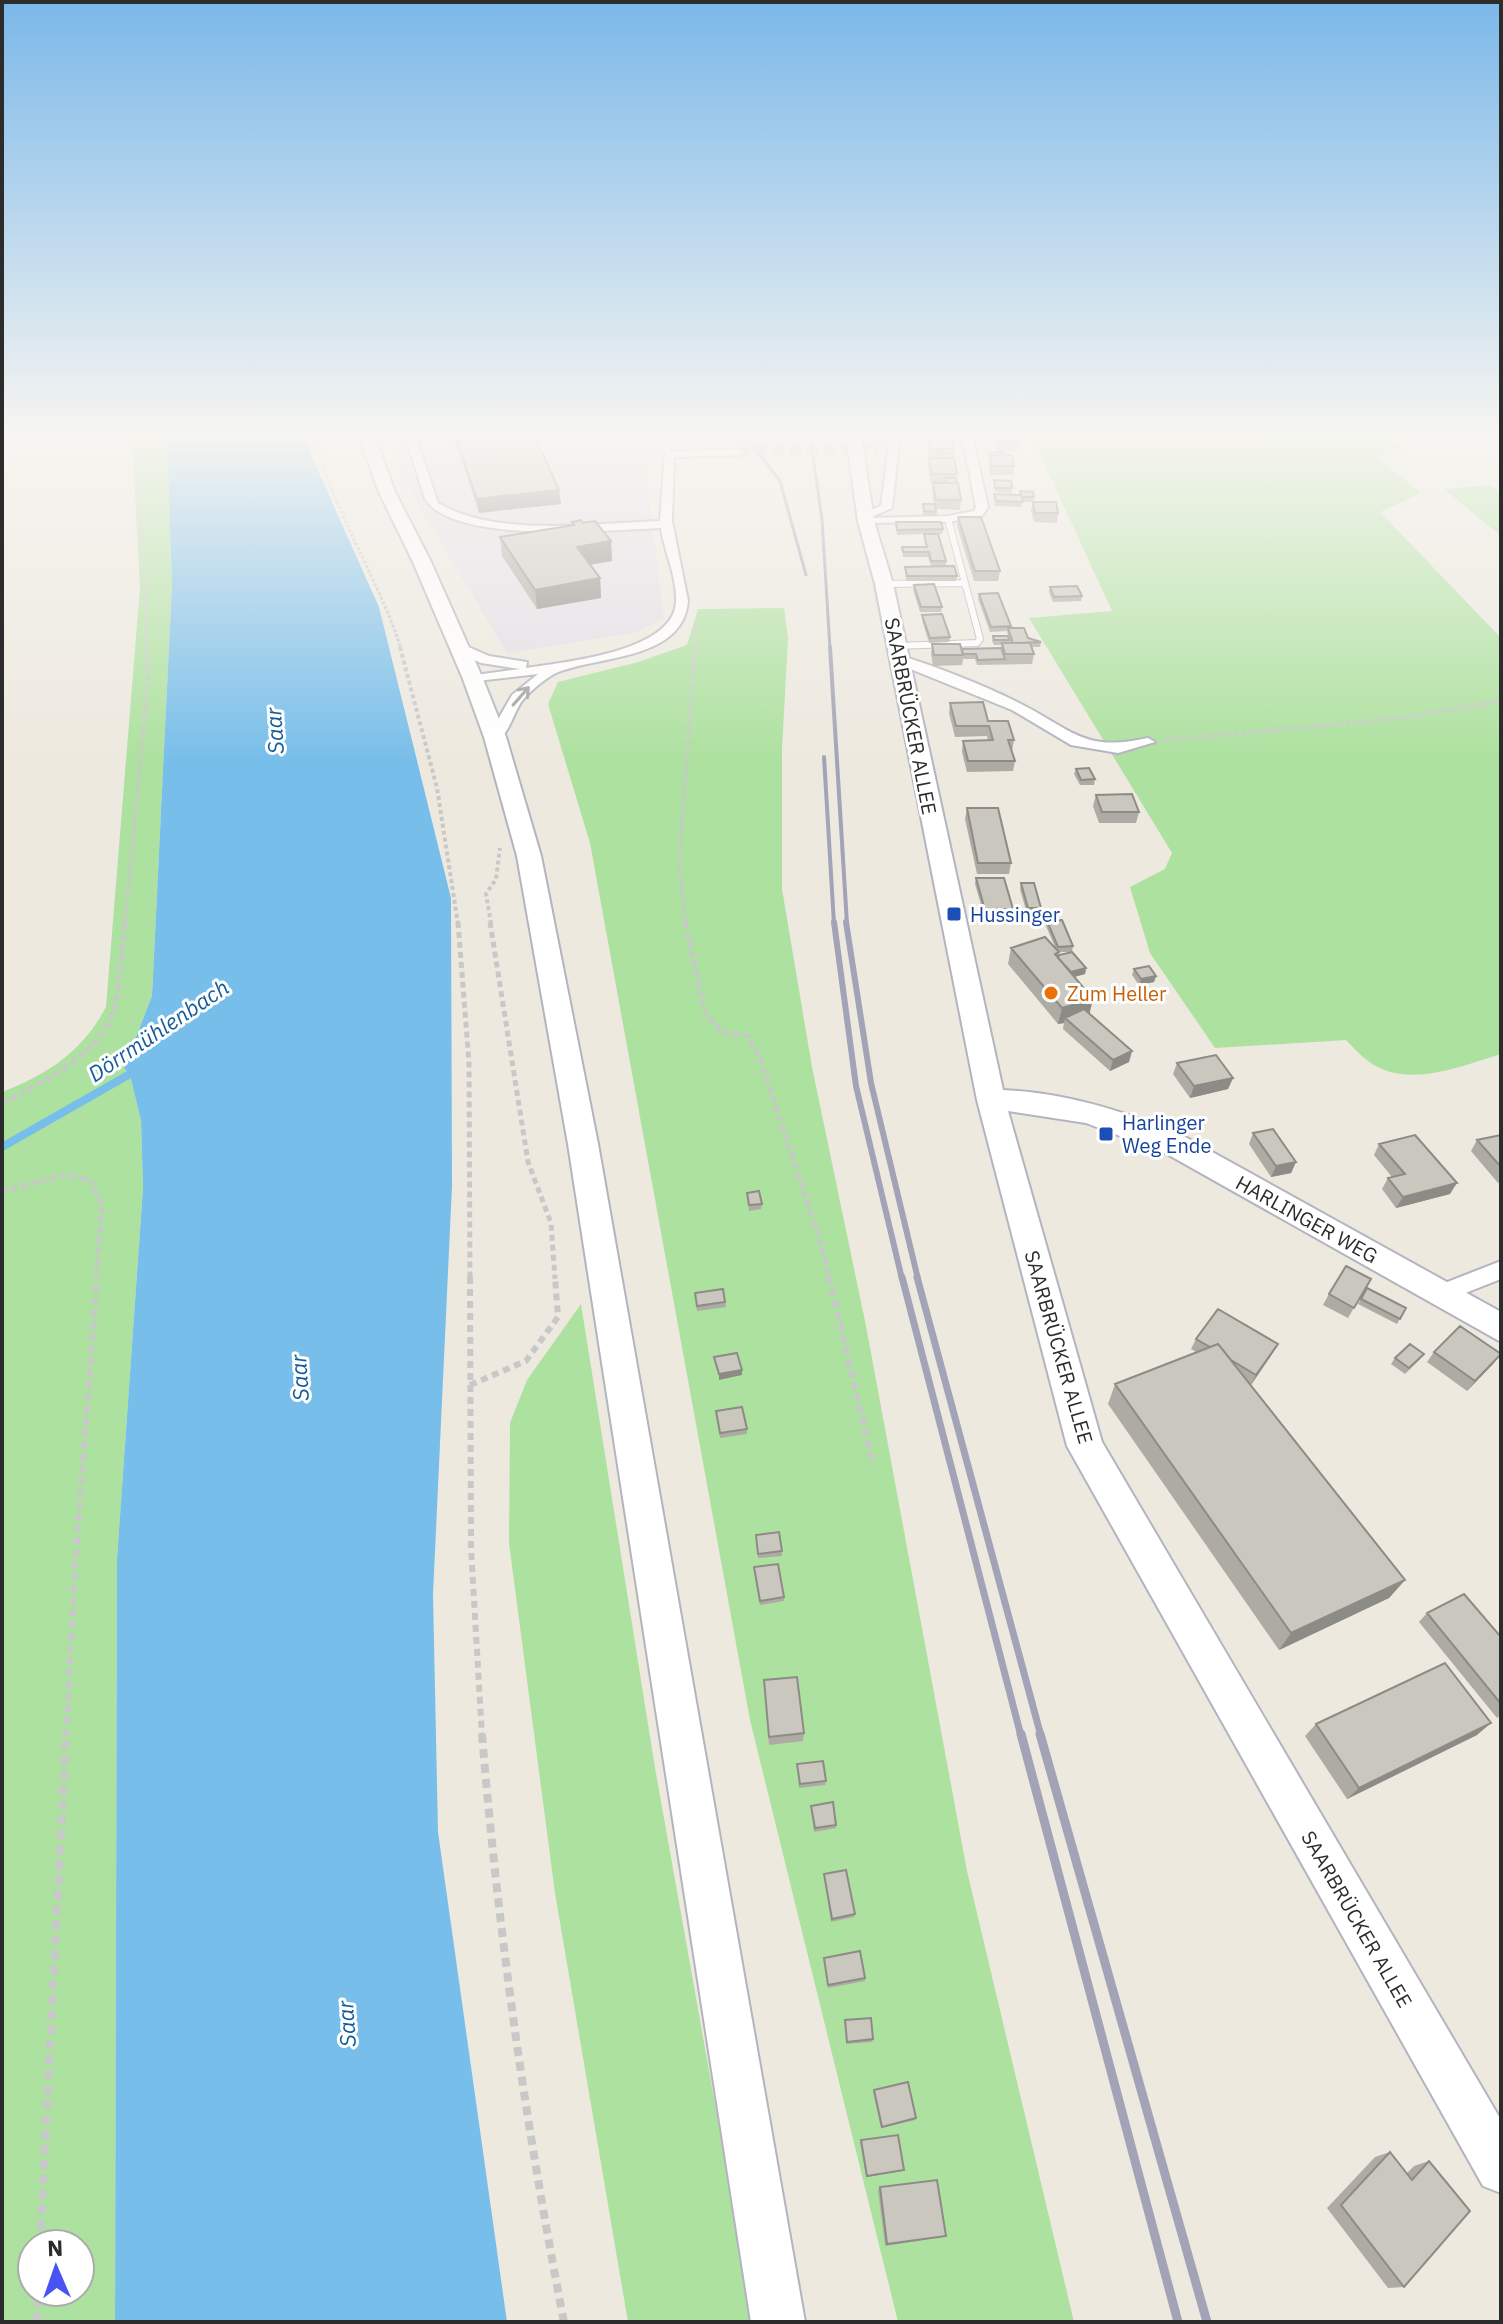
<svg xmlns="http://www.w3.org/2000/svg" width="1503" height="2324" font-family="'IBM Plex Sans',sans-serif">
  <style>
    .industrial { fill: #e2dfe6 }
    .green { fill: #ade19f; fill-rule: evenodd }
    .water { fill: #78beea }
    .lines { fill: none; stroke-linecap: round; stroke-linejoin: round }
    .stream { stroke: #78beea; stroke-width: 8 }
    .street-tunnel { stroke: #c6c3bb; stroke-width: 11; stroke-dasharray: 11 6; stroke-linecap: butt }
    .lane-casing { stroke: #b3b4bf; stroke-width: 8 }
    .street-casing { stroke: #b3b4bf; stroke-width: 4 }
    .secondary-casing { stroke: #b3b4bf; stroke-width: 4 }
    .path-far4 { stroke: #c8c8c8; stroke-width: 3; stroke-dasharray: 3 2; stroke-linecap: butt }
    .path-far3 { stroke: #c8c8c8; stroke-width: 4; stroke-dasharray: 4 3; stroke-linecap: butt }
    .path-far2 { stroke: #c8c8c8; stroke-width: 5; stroke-dasharray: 6 4; stroke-linecap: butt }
    .path-far1 { stroke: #c8c8c8; stroke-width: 6; stroke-dasharray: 7 5; stroke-linecap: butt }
    .path { stroke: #c8c8c8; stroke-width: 8; stroke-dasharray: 9 6; stroke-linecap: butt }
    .lane { stroke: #fff; stroke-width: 6 }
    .street { fill: #fff; fill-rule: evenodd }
    .secondary { fill: #fff; fill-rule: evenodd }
    .rail-far4 { stroke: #a2a3b6; stroke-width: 3 }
    .rail-far3 { stroke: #a2a3b6; stroke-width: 4 }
    .rail-far2 { stroke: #a2a3b6; stroke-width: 6 }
    .rail-far1 { stroke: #a2a3b6; stroke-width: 7 }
    .rail { stroke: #a2a3b6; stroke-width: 9 }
    .wall { fill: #adaba3 }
    .shaded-wall { fill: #8d8b85 }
    .building { fill: #c9c7be; stroke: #8d8b85; stroke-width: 2 }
    .oneway { stroke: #a0a0a0 }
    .transit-dot { fill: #1a4fb4; stroke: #fff; stroke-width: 3 }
    .food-dot { fill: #e8710a; stroke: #fff; stroke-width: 3 }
    .labels { text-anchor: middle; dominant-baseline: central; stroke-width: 6; stroke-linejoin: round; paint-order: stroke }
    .street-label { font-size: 20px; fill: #2c2c2c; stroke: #fff }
    .transit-label { font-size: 20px; fill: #164399; stroke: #fff; text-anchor: start }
    .food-label { font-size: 20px; fill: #c56008; stroke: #fff; text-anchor: start }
    .water-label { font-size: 22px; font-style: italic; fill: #135b99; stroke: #fff }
  </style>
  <rect width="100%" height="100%" fill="#ede9df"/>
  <path class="industrial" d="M393,435H736L742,442L653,447L648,493L664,619L634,633L507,653L402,478Z"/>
  <path class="green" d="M132,435H167L172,585L152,996L124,1068L130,1075L141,1121L143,1188L117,1559L115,2322H2V1092C47,1075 83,1051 106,1007L140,588ZM32,2244H80V2292H32Z
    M1031,435H1387L1406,451L1377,457L1421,493L1380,512L1501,638V1054C1461,1066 1407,1090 1368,1061C1360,1055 1353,1047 1346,1040L1215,1048L1150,953L1130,887L1165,869L1172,853L1029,618L1112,611Z
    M1490,485L1501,492V536L1444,489Z
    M784,608L788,639L782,749V889L812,1067L866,1326L967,1871L1074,2322H898L750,1720L590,843L548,704L558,682L638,662L687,645L698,609Z
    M581,1304L655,1768L754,2322H628L555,1893L509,1543L510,1423L527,1380Z"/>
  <path class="water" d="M167,435H309L311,455L379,607L451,898L452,1186L433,1594L438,1832L507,2322H115L117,1559L143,1188L141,1121L130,1075L124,1068L152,996L172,585Z"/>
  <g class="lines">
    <path class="stream" d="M2,1147L137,1070"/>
    <path class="street-tunnel" d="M739,452L878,448"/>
    <g class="lane-casing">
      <path id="lane" d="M659,435L669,454
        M884,584L965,583L948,519
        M897,646L977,643L980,639L965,583"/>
    </g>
    <g class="street-casing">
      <path id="street" d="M405,435H415L438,503C497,538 593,523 660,521L665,452L739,449L744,452L739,455L674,457L672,521L688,601C683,659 602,656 561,671C550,674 530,691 522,701C513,713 509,736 495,741L488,737L512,695L538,674L468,682V676L520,669L481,663L454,651V645H464L489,656L527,662L526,668C564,662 675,652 676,601C677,576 664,552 661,528C610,530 455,545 425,499Z
        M890,435H900L892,508L869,518L948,516L974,511L976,507L962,435H972L988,507L982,516L948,522L862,523L860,521L865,518L860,515L862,513L881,506Z
        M898,655C933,665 991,688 1023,705C1075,732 1085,752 1148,738L1155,742L1118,753L1071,745L1012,710L893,662L891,659Z
        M1501,1261V1279L1440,1303L1432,1300L1429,1294L1432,1288Z"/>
    </g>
    <g class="secondary-casing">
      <path id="secondary" d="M359,435H374L395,492L431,562L483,679L506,737L541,856L598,1144L805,2322H751L568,1144L517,856L484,737L463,679L413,562L379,492Z
        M846,435H861L874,521L893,584L1003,1090C1068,1093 1128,1112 1187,1138L1501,1312V1342L1167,1154L1086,1123L1008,1111L1102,1442L1501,2120V2193L1483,2186L1067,1446L977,1100L875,584L858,521Z"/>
    </g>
    <path class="path-far4" d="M138,435L147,649
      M316,435C331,511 378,575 401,649
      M695,649L697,620"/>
    <path class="path-far3" d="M400,647L437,788L458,924
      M1165,740L1402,718L1501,701
      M125,924L148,679L147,647
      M491,924L486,894L496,879L500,848
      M686,924L679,865L695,647"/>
    <path class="path-far2" d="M458,922L469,1063L470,1279
      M490,922L528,1162L551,1223L555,1279
      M685,922L705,1013L722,1032L747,1036L759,1056L822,1247L829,1279
      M2,1104C35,1086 101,1054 112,1015C121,987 122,952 125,922
      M2,1191L65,1175L90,1180L102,1205L96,1279"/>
    <path class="path-far1" d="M470,1277L471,1548L482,1736
      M829,1277L873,1465
      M470,1385L526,1361L558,1317L555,1277
      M66,1736L75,1567L97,1277"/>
    <path class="path" d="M482,1734C498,1932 526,2127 564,2322
      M40,2244L66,1734
      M37,2322L38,2292"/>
    <use href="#lane" class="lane"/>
    <use href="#street" class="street"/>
    <use href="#secondary" class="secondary"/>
    <path class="rail-far4" d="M744,435L780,481L806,575
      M810,435L822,519L830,649"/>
    <path class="rail-far3" d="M830,647L847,924
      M824,757L834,924"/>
    <path class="rail-far2" d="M834,922L856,1086L902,1279
      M846,922L871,1083L918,1279"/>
    <path class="rail-far1" d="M902,1277L1021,1736
      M917,1277L1041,1736"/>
    <path class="rail" d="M1021,1734L1178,2322
      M1040,1734L1207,2322"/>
  </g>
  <path class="wall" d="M453,435H534L561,504L479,513Z
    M928,435L954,449L953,458L961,500L960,510L936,509V516H923V504H934L932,492L933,483H946H931L928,467L929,458L927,443Z
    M982,435H1017L1019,442L1018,451H996L995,437L983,436Z
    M989,452L1004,455L1014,466L1013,475H990Z
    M994,480L1012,488V493L995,492Z
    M1020,491L1034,497V502L1058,513L1057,523L1034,522L1031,511L1033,502H1022V507L995,506L994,494H1020Z
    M958,517L1000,571L998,581H974L957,526Z
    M572,522L611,541L612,561L590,565L600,578L601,598L537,609L502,556L500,537L572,525Z
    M896,522L943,529L942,534H938L946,561V566H931L928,557H903L902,547H926L924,539V534L897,535Z
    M905,567L957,576L956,581H906Z
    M914,585L942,607L941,612H920L913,590Z
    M1050,587L1082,596L1081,601L1053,602L1049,592Z
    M979,594L1011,626V628L1028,638L1041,642L1040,647H1031L1034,654L1032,664L977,665L975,659H963L962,665L933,666L931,654L932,644L962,649L1001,648V645H994L992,641L993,636H1008L1007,631L990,632L978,599Z
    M922,615L950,637L949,642L929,643L922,620Z
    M950,703L988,721L1014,740L1012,751L1015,761L1013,771L967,772L962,752L963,741H988L987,736L955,737L949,713Z
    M1076,769L1095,779L1094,785H1080L1074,774Z
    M1096,795L1139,812L1136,823H1099L1093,806Z
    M967,808L1011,863L1009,874H977L965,819Z
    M976,878L1013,909L1012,915H984L975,884Z
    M1021,883L1041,908L1040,913L1027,914L1020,889Z
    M1047,921L1073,946L1072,952H1059V955L1086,968L1085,974L1074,977L1089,1014L1132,1051L1129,1062L1110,1071L1063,1029L1064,1023L1058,1024L1008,964L1011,948L1055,947L1046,926Z
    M1134,969L1156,976L1154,982L1139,985L1132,975Z
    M1177,1063L1233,1078L1228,1089L1190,1098L1173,1074Z
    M1253,1133L1296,1162L1291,1173L1271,1177L1249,1144Z
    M1501,1135V1182L1498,1183L1471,1151L1477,1140Z
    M1379,1144L1450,1194L1396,1208L1382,1189L1388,1178L1392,1177L1374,1155Z
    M747,1193L762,1204L761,1209L749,1211Z
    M1371,1279L1348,1318L1323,1305L1329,1294Z
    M1367,1288L1406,1308L1397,1324L1358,1304Z
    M695,1293L725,1302L726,1307L697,1311Z
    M1196,1339L1272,1354L1251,1385L1405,1580L1389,1598L1279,1650L1108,1404L1115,1384L1196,1352L1191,1349Z
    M1434,1352L1501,1354L1493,1364L1467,1391L1427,1362Z
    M1395,1358L1420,1359L1405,1374L1391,1364Z
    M716,1411L747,1429V1434L720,1438Z
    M756,1539L782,1551V1556L758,1558Z
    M754,1567L784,1597V1601L760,1605Z
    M1427,1613L1501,1637V1715L1497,1718L1419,1622Z
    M764,1680L804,1733L803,1741L769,1745Z
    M1316,1724L1477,1735L1347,1799L1305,1736Z
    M797,1764L826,1781L825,1785L799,1788Z
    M811,1806L836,1825V1828L814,1832Z
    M824,1874L855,1914L854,1917L831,1922Z
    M824,1958L865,1978V1981L828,1988Z
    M845,2020L873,2039L872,2042L846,2044Z
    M874,2090L916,2118L915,2120L881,2128L873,2092Z
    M861,2140L904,2170L902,2171L866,2177L860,2141Z
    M1390,2152L1407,2173L1414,2166L1429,2161L1404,2287L1388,2288L1327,2208L1375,2157Z
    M880,2187L946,2236L942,2237L885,2246L878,2190Z"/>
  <path class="shaded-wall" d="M559,490L561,504L479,513L477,499Z
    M611,541L612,561L579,566L577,547Z
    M600,578L601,598L537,609L535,590Z
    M1086,968L1085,974L1067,979L1068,973Z
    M1156,976L1154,982L1139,985L1141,979Z
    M1093,999L1089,1016L1065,1018L1064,1023L1058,1024L1062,1008Z
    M1132,1051L1129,1062L1110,1071L1113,1060Z
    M1233,1078L1228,1089L1190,1098L1194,1086Z
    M1296,1162L1291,1173L1271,1177L1276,1166Z
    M1457,1183L1450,1194L1396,1208L1403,1197Z
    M1278,1344L1272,1354L1251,1385L1256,1375Z
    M1501,1354L1493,1364L1467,1391L1475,1381Z
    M742,1370V1375L719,1380V1374Z
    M1405,1580L1389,1598L1279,1650L1291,1633Z
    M1491,1723L1477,1735L1347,1799L1359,1788Z"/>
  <path class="building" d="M455,435H534L559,490L477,499Z
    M928,435H951L954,449H930Z
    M996,435H1017L1019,442H998Z
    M989,452H1004V455H990V459Z
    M942,453L953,454V458H942Z
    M990,455H1012L1014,466H991Z
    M929,458H954L957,474H932Z
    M946,478H956L957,483H947Z
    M994,480L1011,481L1012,488H995Z
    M933,483H958L961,500H936Z
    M1020,491L1033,492L1034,497H1022Z
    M994,494L1021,495L1023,502L996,501Z
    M1033,502H1056L1058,513H1035Z
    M923,504H935L936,512L924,511Z
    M958,517H981L1000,571H975Z
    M581,520L583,523L595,521L611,541L577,547L600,578L535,590L500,537L574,525L572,522Z
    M896,522H941L943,529L897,530Z
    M924,534H938L946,561H931L929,552H903L902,547H927Z
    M954,566L957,576H907L905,567Z
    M934,584L942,607H921L914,585Z
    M1077,586L1082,596L1054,597L1050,587Z
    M998,593L1011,626L991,627L979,594Z
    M942,614L950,637L930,638L922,615Z
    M1008,628H1024L1028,638L1041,642L1013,643Z
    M993,636H1008L1009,640H994Z
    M1002,643H1030L1034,654H1005Z
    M932,644H960L963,655H934Z
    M1001,648L1005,659L978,660L976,654H963L962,649Z
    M983,702L988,721H1008L1014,740H1008L1015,761H968L963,741L993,740L989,726H956L950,703Z
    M1089,768L1095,779L1081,780L1076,769Z
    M1132,794L1139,812H1102L1096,795Z
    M967,808H998L1011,863H978Z
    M976,878H1004L1013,909L985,910Z
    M1021,883H1034L1041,908H1028Z
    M1062,920L1073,946L1058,947L1047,921Z
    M1045,937L1059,952L1055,954L1093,999L1062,1008L1011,948Z
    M1072,952L1086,968L1071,972L1058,958L1059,955Z
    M1149,966L1156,976L1141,979L1134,969Z
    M1084,1009L1132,1051L1113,1060L1065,1018Z
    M1216,1055L1233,1078L1194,1086L1177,1063Z
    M1273,1129L1296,1162L1276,1166L1253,1133Z
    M1415,1135L1457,1183L1403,1197L1388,1178L1405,1174L1379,1144Z
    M1501,1135V1167L1477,1140Z
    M759,1191L762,1204L749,1205L747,1193Z
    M1346,1266L1371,1279L1354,1308L1329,1294Z
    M1367,1288L1406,1308L1400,1319L1361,1299Z
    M723,1289L725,1302L697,1306L695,1293Z
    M1218,1309L1278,1344L1256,1375L1231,1360L1218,1344L1210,1347L1196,1339Z
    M1460,1326L1501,1354L1475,1381L1434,1352Z
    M1218,1344L1405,1580L1291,1633L1115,1384Z
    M1410,1344L1424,1354L1409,1368L1395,1358Z
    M737,1353L742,1370L719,1374L714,1357Z
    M742,1407L747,1429L720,1433L716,1411Z
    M779,1532L782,1551L758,1554L756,1535Z
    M778,1564L784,1597L760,1601L754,1567Z
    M1464,1594L1501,1637V1704L1427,1613Z
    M1445,1663L1491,1723L1359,1788L1316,1724Z
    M797,1677L804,1733L769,1737L764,1680Z
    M823,1761L826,1781L800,1784L797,1764Z
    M833,1802L836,1825L815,1828L811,1806Z
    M846,1870L855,1914L832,1919L824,1874Z
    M860,1951L865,1978L828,1985L824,1958Z
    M871,2018L873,2039L847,2042L845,2020Z
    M908,2082L916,2118L882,2127L874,2090Z
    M898,2135L904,2170L867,2176L861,2140Z
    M1390,2152L1412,2180L1429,2161L1470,2211L1404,2287L1341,2205Z
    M937,2180L946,2236L887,2244L880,2187Z"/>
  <defs><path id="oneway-shaft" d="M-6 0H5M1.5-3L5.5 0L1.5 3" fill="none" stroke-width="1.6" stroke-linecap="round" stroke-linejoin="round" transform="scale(2)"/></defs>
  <use class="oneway" href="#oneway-shaft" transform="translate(521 696) rotate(-49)"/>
  <linearGradient id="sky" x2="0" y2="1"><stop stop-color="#7bb8e9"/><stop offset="0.57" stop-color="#f7f5f1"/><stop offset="1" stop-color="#f7f5f1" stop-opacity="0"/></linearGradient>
  <rect width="1503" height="760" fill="url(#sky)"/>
  <g class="transit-dot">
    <rect x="946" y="906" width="16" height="16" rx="4"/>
    <rect x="1098" y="1126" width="16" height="16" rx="4"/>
  </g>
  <circle class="food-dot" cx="1051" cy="993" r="8"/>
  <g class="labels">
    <g class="street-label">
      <text transform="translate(911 716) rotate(79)">SAARBRÜCKER ALLEE</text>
      <text transform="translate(1307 1219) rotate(29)">HARLINGER WEG</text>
      <text transform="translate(1059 1347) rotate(74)">SAARBRÜCKER ALLEE</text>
      <text transform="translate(1357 1919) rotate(60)">SAARBRÜCKER ALLEE</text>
    </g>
    <g class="transit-label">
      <text x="970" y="914">Hussinger</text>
      <text x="1122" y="1122">Harlinger<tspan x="1122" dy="23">Weg Ende</tspan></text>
    </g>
    <g class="food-label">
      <text x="1067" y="993">Zum Heller</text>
    </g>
    <g class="water-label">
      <text transform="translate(274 731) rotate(-94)">Saar</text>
      <text transform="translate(158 1030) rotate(-34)">Dörrmühlenbach</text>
      <text transform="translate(299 1378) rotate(-94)">Saar</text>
      <text transform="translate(346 2024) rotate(-94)">Saar</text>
    </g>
  </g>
  <rect width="1503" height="2324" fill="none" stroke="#2c2c2c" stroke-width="8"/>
  <g transform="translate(56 2268) rotate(358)"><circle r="38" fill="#ffffff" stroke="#ababab" stroke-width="2"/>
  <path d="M0-6L14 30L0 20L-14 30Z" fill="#4753f3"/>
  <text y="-12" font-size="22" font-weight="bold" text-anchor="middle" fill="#2c2c2c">N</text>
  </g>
</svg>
